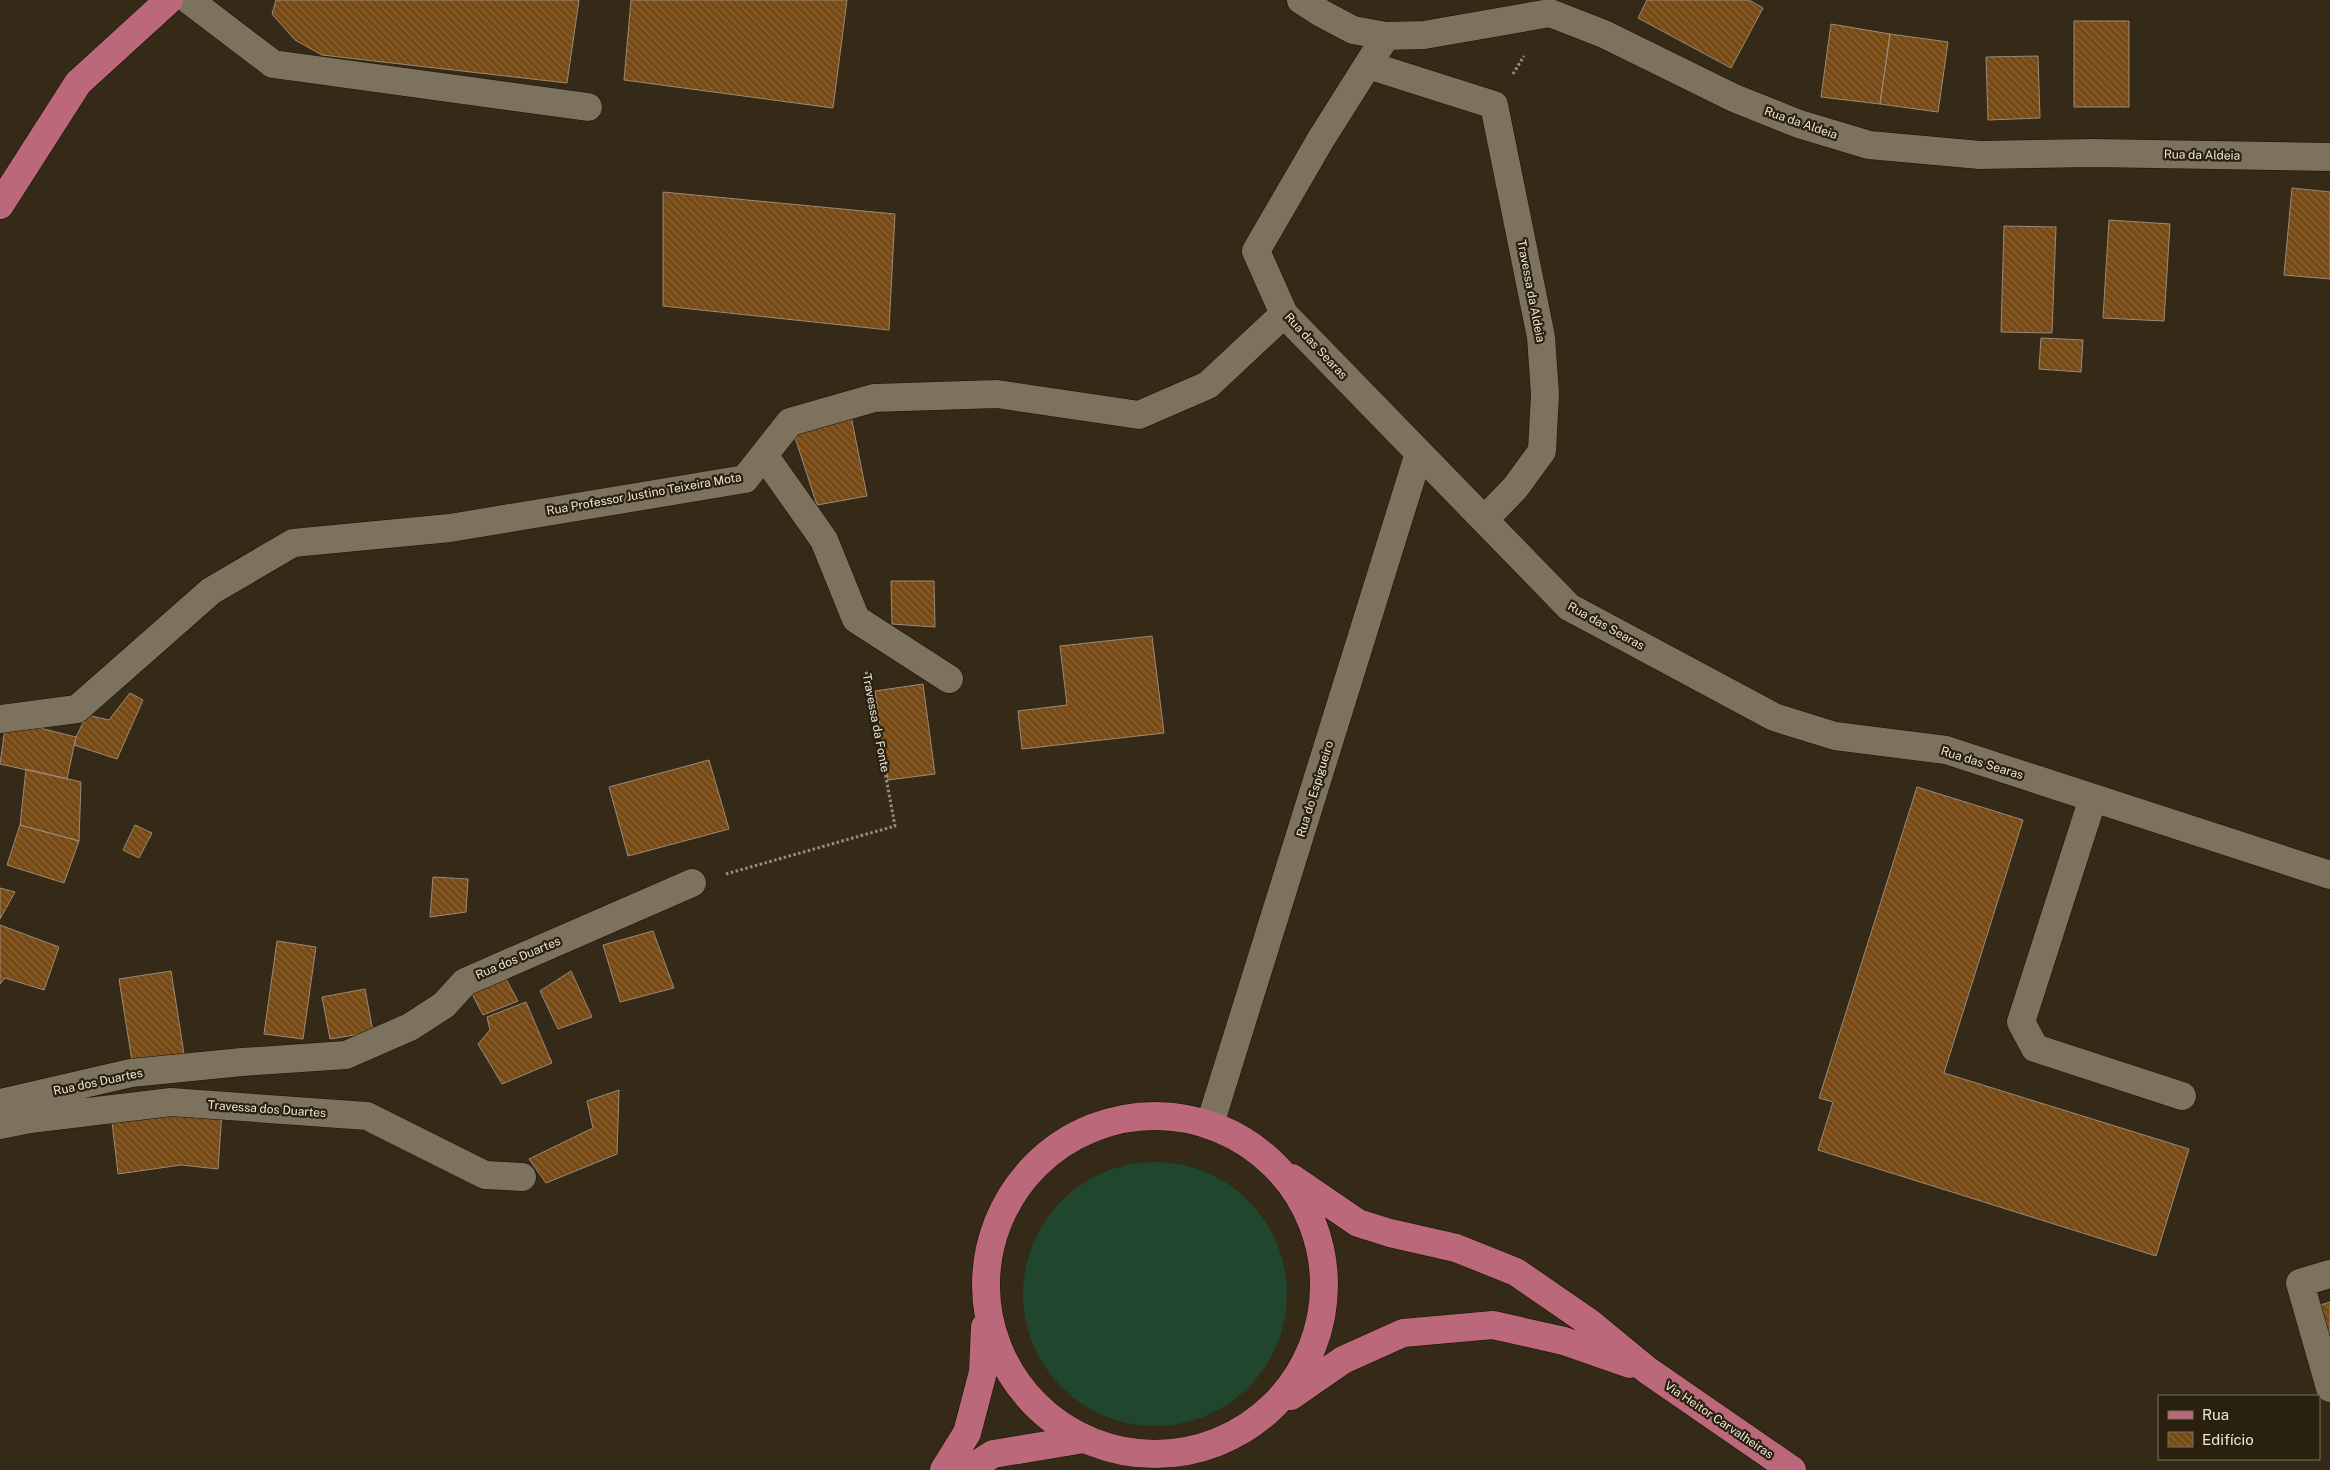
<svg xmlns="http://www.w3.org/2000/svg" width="2330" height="1470" font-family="'Public Sans',sans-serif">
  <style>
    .green { fill: #20462d }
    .building { fill: url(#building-back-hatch); stroke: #9c8978 }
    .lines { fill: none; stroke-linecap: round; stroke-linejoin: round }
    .minor-casing { stroke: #1b1202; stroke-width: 29 }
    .major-casing { stroke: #1b1202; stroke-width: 29 }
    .path { stroke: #968f7f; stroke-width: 3; stroke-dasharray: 2.5 2.5; stroke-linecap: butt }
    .minor { stroke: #7d725d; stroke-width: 28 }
    .major { stroke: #bb697a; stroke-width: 28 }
    .labels { text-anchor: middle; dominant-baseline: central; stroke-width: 4.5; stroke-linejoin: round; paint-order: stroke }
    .street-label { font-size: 12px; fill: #ede7db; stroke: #2a200e }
  </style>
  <defs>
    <pattern id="building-back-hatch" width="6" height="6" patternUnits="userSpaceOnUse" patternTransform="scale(1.25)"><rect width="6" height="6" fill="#764915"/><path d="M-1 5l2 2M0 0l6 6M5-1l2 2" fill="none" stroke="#8a6336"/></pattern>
  </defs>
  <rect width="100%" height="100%" fill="#342a17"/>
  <path class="green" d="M1023 1294a132 132 0 1 1 264 0a132 132 0 1 1-264 0Z"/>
  <path class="building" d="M276,0H579L567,83L322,55L295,40L272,14Z
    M631,0H847L833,108L624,80Z
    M1647,0H1749L1763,8L1731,68L1638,18Z
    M2074,21H2129V107H2074Z
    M1831,24L1890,34L1880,104L1821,97Z
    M1890,34L1948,42L1938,112L1880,104Z
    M2038,56L2040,118L1988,120L1986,57Z
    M2292,188L2330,192V279L2284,275Z
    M663,192L895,214L889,330L663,306Z
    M2109,220L2170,224L2164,321L2103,318Z
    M2004,226L2056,227L2052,333L2001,332Z
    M2041,338L2083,340L2081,372L2039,369Z
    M850,411L867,496L817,505L790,422Z
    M891,581H934L935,627L892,624Z
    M1152,636L1164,733L1022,749L1018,711L1067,705L1060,646Z
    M923,684L935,774L888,780L875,691Z
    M130,693L143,700L117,759L74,745L76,737L87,715L109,720Z
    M5,728H40L76,737L67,779L0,764Z
    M709,760L729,829L628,856L609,787Z
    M26,769L81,782L79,841L20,825Z
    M1917,787L2023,820L1944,1073L2189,1149L2156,1256L1818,1150L1833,1102L1819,1098Z
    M20,825L79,841L64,883L7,865Z
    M135,825L152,833L139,858L123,850Z
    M433,877L468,879L466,912L430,917Z
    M0,888L15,892L0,919Z
    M0,925L59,947L44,990L5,978L0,984Z
    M653,931L674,988L620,1002L603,945Z
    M277,941L316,947L303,1039L264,1034Z
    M501,970L518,1001L483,1015L468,986Z
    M171,971L184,1054L132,1061L119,979Z
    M571,971L592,1017L558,1029L540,991Z
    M365,989L373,1032L330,1039L322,997Z
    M526,1002L552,1063L502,1084L478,1044L490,1030L487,1017Z
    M619,1090L617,1154L546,1183L529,1159L593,1128L587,1101Z
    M222,1112L218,1169L181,1165L118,1174L111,1113Z
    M2330,1302V1359L2314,1307Z"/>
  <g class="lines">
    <g class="minor-casing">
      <path id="minor" d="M189,0L273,64L588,107
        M1301,0L1321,13L1353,30L1386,36L1424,35L1550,13L1604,34L1734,98L1799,124L1869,145L1980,155L2093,153L2330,157
        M1386,36L1321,139L1256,251L1284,314L1569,607L1774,717L1835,736L1946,750L2330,875
        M1368,65L1494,105L1541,337L1545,394L1542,451L1515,488L1485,519
        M764,455L824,540L856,619L949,679
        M0,719L77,709L211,591L293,543L450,528L745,479L790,422L874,398L997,394L1139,415L1208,385L1284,314
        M2093,798L2021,1022L2035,1048L2182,1096
        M0,1103L131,1073L242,1062L346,1055L410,1027L444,1005L465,982L692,883
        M1210,1124L1419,453
        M0,1125L30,1119L171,1102L367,1116L485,1175L522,1177
        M2330,1274L2300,1283L2330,1388"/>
    </g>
    <g class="major-casing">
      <path id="major" d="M0,205L78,83L169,0
        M986 1285a169 169 0 1 1 338 0a169 169 0 1 1-338 0Z
        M1292,1178L1358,1223L1390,1233L1456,1248L1516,1272L1590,1323L1647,1370L1792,1470
        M1291,1396L1343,1360L1403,1333L1493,1325L1564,1341L1630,1364
        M944,1470L967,1433L983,1372L985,1327
        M968,1470L993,1454L1084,1439"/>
    </g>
    <path class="path" d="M1513,74L1524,56
      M726,874L895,826L866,670"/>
    <use href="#minor" class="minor"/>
    <use href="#major" class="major"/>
  </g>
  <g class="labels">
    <g class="street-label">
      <text transform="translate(1801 123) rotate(19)">Rua da Aldeia</text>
      <text transform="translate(2202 155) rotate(1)">Rua da Aldeia</text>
      <text transform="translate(1531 291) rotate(79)">Travessa da Aldeia</text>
      <text transform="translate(1316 346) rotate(47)">Rua das Searas</text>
      <text transform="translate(644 494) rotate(-10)">Rua Professor Justino Teixeira Mota</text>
      <text transform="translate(1606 626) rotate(29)">Rua das Searas</text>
      <text transform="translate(876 723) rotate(79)">Travessa da Fonte</text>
      <text transform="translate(1982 763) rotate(17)">Rua das Searas</text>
      <text transform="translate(1315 789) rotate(-73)">Rua do Espigueiro</text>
      <text transform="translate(518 958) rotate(-23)">Rua dos Duartes</text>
      <text transform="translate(98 1082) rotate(-12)">Rua dos Duartes</text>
      <text transform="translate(267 1109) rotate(4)">Travessa dos Duartes</text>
      <text transform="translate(1719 1420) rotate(34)">Via Heitor Carvalheiras</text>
    </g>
  </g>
  <rect x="2158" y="1395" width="162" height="65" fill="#2a200e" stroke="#787060"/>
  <rect x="2168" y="1411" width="25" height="8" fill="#bb697a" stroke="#787060"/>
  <text x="2202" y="1420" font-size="15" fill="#ede7db">Rua</text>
  <rect x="2168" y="1432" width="25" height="15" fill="url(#building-back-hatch)" stroke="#787060"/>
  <text x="2202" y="1445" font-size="15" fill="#ede7db">Edifício</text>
</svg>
